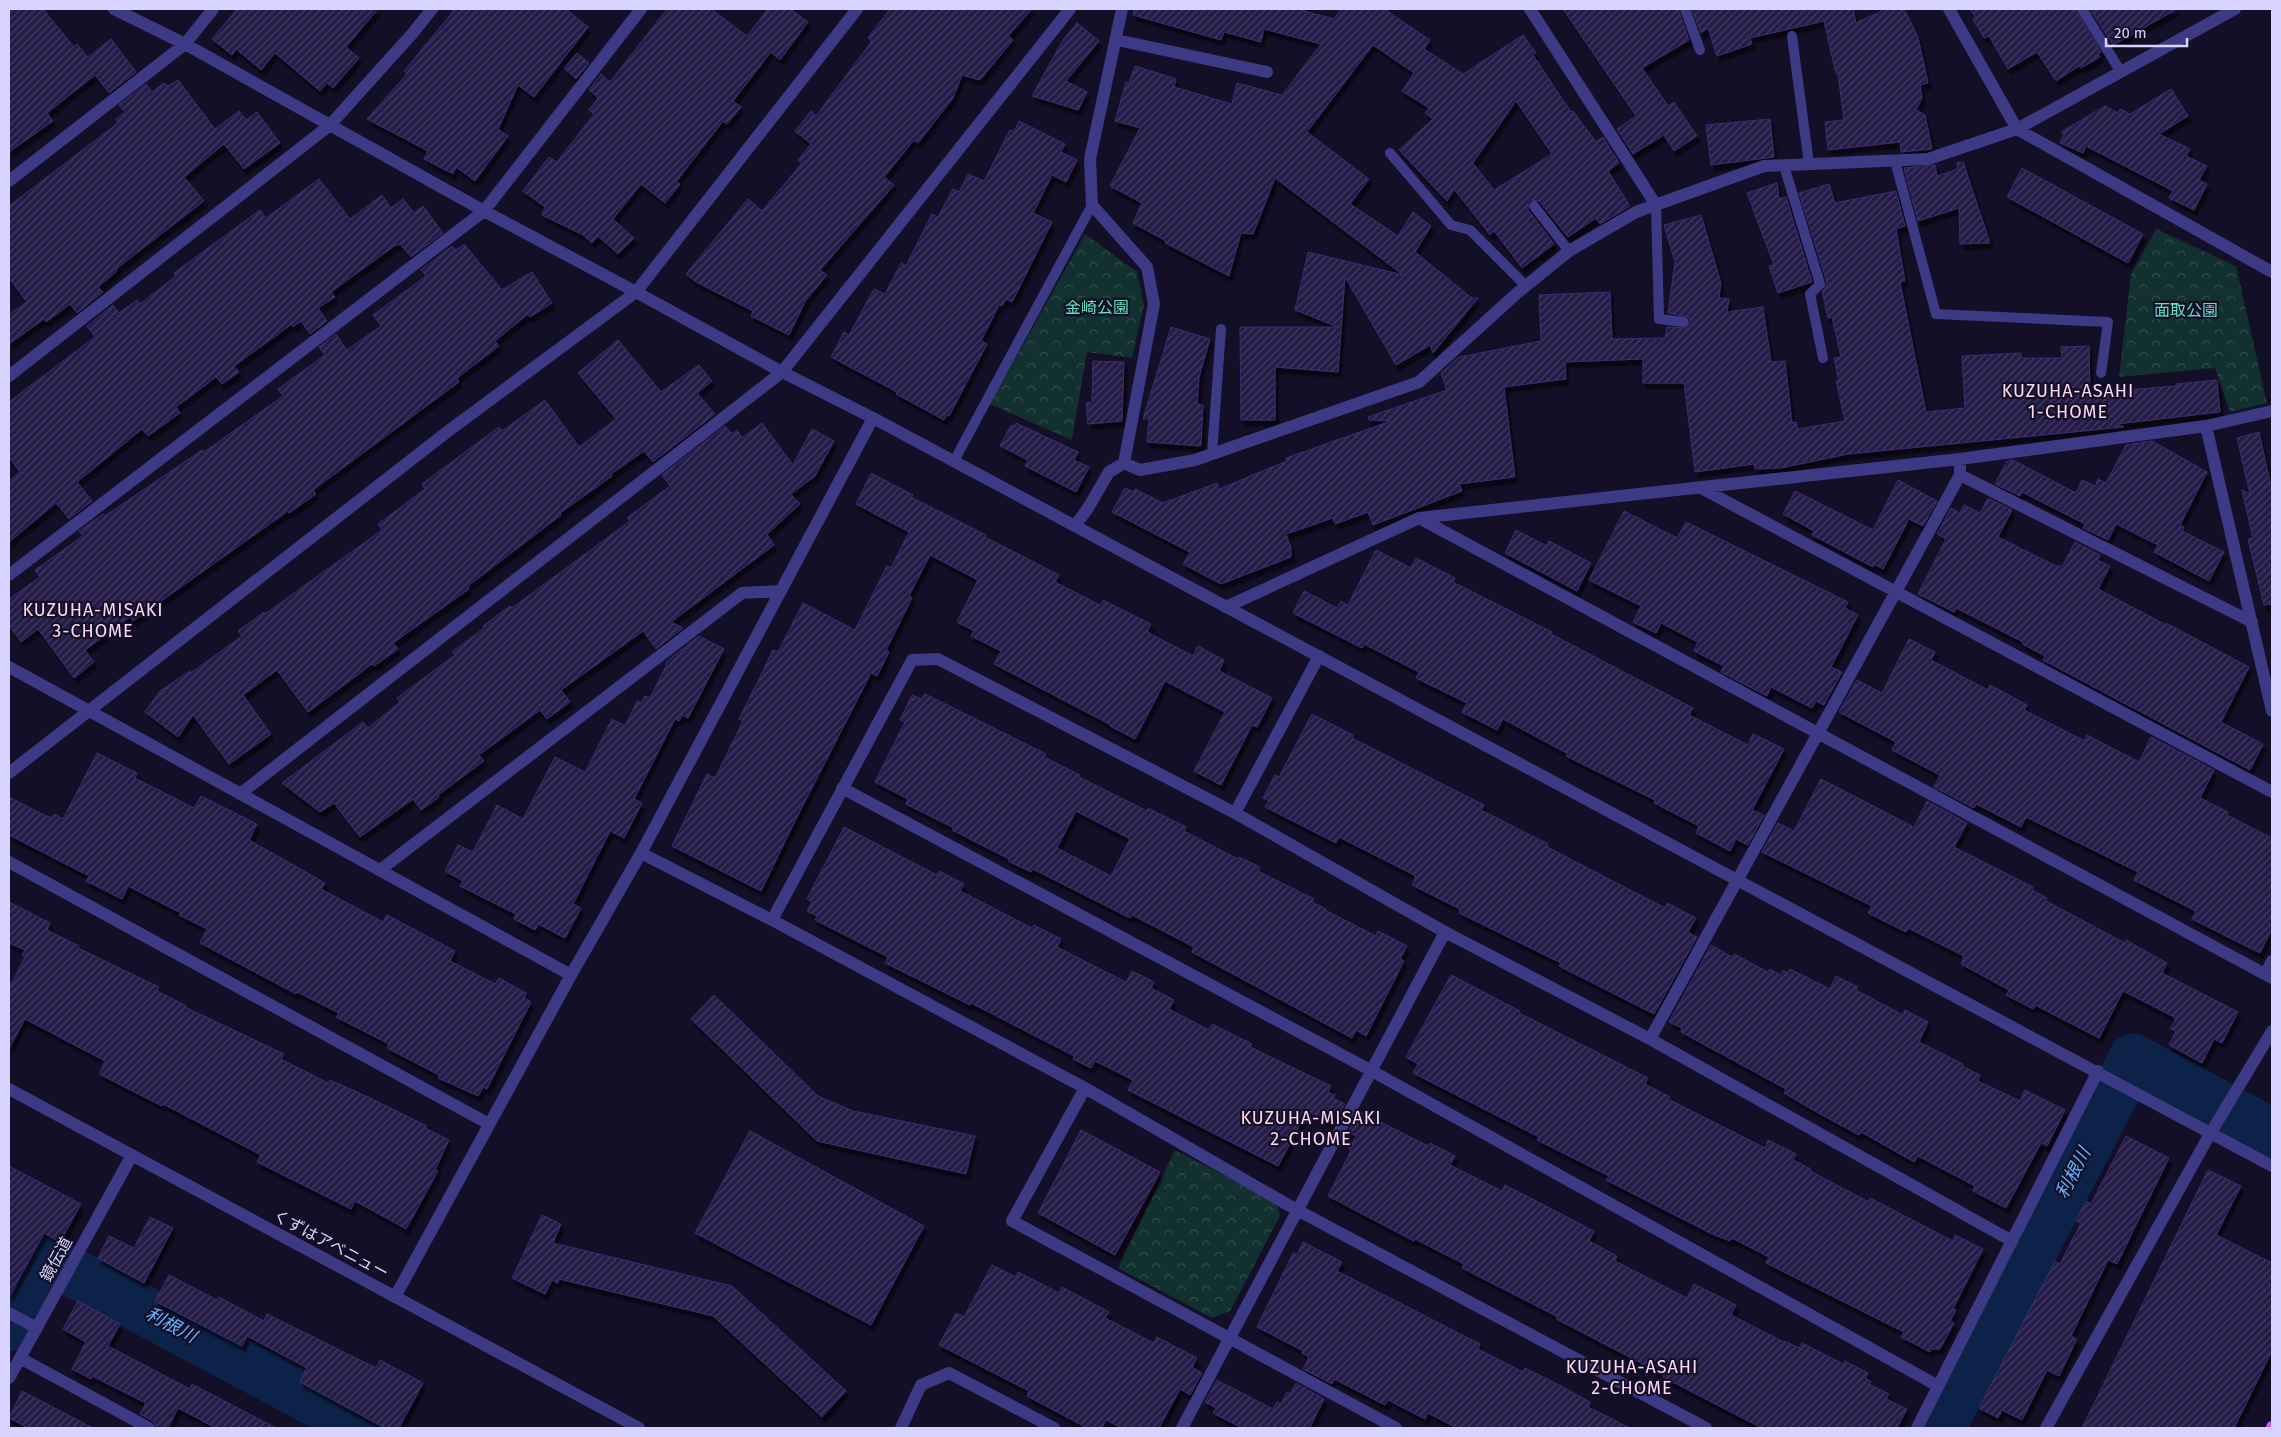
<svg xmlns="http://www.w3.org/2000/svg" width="2281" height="1437" font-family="'Fira Sans','Noto Sans JP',sans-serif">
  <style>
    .park { fill: url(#park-crowns) }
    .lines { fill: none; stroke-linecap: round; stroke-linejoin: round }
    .river { stroke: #0c2248; stroke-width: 49 }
    .building { fill: url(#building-hatch); stroke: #3b2d73; fill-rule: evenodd; filter: url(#shadow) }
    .service { stroke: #3d3a85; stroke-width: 10 }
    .minor { stroke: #3d3a85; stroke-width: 12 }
    .tertiary { stroke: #3d3a85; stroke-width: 12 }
    .primary { stroke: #c25bff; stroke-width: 12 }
    .labels { text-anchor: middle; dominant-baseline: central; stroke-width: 4.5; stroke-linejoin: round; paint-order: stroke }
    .park-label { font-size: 16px; fill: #5fe0c0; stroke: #130f26 }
    .street-label { font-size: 16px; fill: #d9d4ff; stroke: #130f26 }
    .neighbourhood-label { font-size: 18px; letter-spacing: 1px; fill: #ffd6f0; stroke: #130f26 }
    .water-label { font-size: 18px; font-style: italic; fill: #62b6ff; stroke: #130f26 }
  </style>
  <defs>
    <pattern id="park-crowns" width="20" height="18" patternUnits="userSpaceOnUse" patternTransform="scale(1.25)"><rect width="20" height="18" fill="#12302f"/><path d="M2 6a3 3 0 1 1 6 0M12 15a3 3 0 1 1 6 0" fill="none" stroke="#344d4e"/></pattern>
    <pattern id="building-hatch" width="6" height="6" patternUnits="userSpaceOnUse" patternTransform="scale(1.25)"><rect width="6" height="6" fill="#241b47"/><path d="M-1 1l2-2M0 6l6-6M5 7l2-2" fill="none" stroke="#433b63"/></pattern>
    <filter id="shadow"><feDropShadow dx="3" dy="5.5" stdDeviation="1" flood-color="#0009"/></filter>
  </defs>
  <rect width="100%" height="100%" fill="#130f26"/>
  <path class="park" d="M2156,229L2236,266L2267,403L2230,412L2215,368L2119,377L2131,274Z
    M1085,234L1137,272L1144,305L1132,358L1087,352L1072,440L990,404Z
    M1175,1150L1276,1202L1280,1216L1230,1311L1212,1318L1118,1268Z"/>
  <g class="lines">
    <path class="river" d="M9,1327L47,1259L364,1428
      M1941,1428L2133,1058L2272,1133"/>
  </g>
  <path class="building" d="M9,9H43L74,47L77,44L88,57L111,39L136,72L109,93L95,75L47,113L53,121L9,152Z
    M237,9H378L346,47L359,58L333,88L327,83L320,91L275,53L261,70L236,49L232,55L212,39Z
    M455,9H566L588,27L534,97L518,85L498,129L508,136L475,181L456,167L453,174L424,159L428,151L367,119L407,74L404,71Z
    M667,9H711L747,36L768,9H790L808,22L780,60L771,52L733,101L741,107L727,124L723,121L676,182L680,184L665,203L641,184L613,219L634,238L618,254L598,236L592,243L583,235L542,215L545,207L523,191L549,157L557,162L594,114L589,110L598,98L589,90L601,74L610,82Z
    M890,9H1032L1008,36L1013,40L980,80L962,75L953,98L918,143L914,140L884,177L894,185L820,270L827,275L806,300L789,335L751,316L753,311L696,282L686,274L748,199L762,211L802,163L798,160L811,144L795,131L811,111L816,116L872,41L868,38Z
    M1134,9H1297L1334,19L1341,9H1384L1430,40L1424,49L1463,74L1523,35L1536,53L1533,55L1571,112L1573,111L1596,142L1603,137L1619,163L1608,171L1630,206L1600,224L1596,218L1568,237L1539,201L1530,200L1528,204V210L1554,244L1522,268L1494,231L1490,235L1454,189L1447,201L1399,150L1433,119L1425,113L1429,108L1402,91L1414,73L1373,45L1307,132L1369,179L1350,204L1398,236L1413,212L1431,226L1415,252L1472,298H1478L1433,353L1430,345L1396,365L1345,277L1338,372L1275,367V420H1241L1240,327H1338L1295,310L1308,252L1403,275L1275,178L1253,234L1241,233L1229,276L1165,243L1166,241L1133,223L1142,203L1110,186L1140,128L1115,121L1126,82L1129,83L1135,66L1176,79L1174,87L1232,104L1237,83L1282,95L1321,44L1264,29L1261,42L1224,32L1221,40L1133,15ZM1516,101L1552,154L1494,190L1473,163Z
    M1563,9H1678L1689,40L1642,68L1668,106L1674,102L1697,136L1674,151L1664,135L1633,154L1617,129L1636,116Z
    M1692,9H1853L1856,23L1886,9H1904L1918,37L1928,83L1920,85L1922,98L1916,110L1925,115L1932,149L1901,152L1900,142L1828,150L1825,122L1844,120L1838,74H1836L1824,21L1750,38L1752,44L1717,56L1708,28L1701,33Z
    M1970,9H2075L2101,52L2098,54L2100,57L2081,68L2079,66L2056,81L2037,52L2008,69L1989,36L1984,38L1973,19L1975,17Z
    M2090,9H2177L2113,45Z
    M1077,23L1099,41L1066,81L1087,92L1078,110L1032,96L1063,40Z
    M577,53L589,63L576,79L564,68Z
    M178,80L215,129L239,111L246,120L257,112L280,143L244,169L224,144L184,177L204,201L116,269L117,271L98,287L103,292L77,313L70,304L46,322L44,319L9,344V314L27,302L9,278V206L118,123L116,119L125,112L119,105L146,84L152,92L164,83L168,86Z
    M2171,89L2188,116L2159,134L2190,149L2186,156L2207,166L2199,180L2207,184L2194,210L2169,198L2173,191L2086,146L2083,153L2060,143L2064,134L2061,132L2105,106L2118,113L2120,109L2130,114Z
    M1770,119L1774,157L1711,165L1706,125Z
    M1019,121L1065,144L1061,152L1077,160L1066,182L1052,175L1033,213L1052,222L1012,302L1006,299L1002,306L999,305L981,341L987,344L949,416L947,415L944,420L896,394L897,392L831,357L844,332L849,335L874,289L885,294L901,263L906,266L932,214L938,217L953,189L959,192L968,174L984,181L1010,130L1014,132Z
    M1963,162L1990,243L1960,244L1959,208L1918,221L1904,168L1935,165L1937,176L1958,169L1957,163Z
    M2022,168L2143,234L2128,263L2007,197Z
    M319,179L350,219L382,195L391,208L403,199L414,213L423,206L443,233L411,257L400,244L398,246L397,244L331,292L335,297L318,308L327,321L310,334L301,321L293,327L292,324L234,366L239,372L222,384L216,377L176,407L180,413L148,436L142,429L77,482L92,501L69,519L56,503L9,542V481L20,472L9,457V402L95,337L87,326L113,305L119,313L137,300L140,304L176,276L174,273L260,210L266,218Z
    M1777,183L1779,199L1786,197L1812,282L1778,293L1769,266L1774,265L1747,193Z
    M1829,184L1835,203L1896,191L1905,226L1896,229L1905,281L1900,282L1926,412L1965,408L1962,356L2021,353V358H2062L2061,347L2089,346L2090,393L2177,386L2176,384L2217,380L2220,412L2117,424L2124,427L1848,454L1781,468L1755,469L1754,464L1695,472L1684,383H1643V359L1565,362L1566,379L1504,387L1515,477L1459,484L1462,491L1373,525L1368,512L1335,524L1333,518L1286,534L1291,548V557L1221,584L1183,564L1190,552L1112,512L1125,488L1134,492L1135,489L1163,503L1217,483L1219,489L1287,461L1286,458L1391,421L1369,420L1368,417L1447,390L1441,373L1459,357L1541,341L1539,295L1610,292L1612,339L1665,338L1667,327L1687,328L1691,322L1688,317L1668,313L1675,262L1664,225L1701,215L1721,283L1719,298L1729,299L1727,312L1763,307L1771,362L1785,361L1792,423L1796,422L1797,429L1845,421L1836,381H1839L1834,358L1841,357L1832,317L1828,318L1822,292L1826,286L1827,282L1799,193Z
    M464,244L502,290L532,272L552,303L530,317L528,314L495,341L499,346L457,378L459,382L313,490L316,494L289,513L288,511L133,621L130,617L85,650L94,662L74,678L38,629L21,642L9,625V599L40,577L35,570L83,536L79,531L103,514L105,516L202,450L204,452L283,396L278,389L325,355L319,347L336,334L347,350L381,326L373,315L426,276L421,270L452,246L456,250Z
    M1171,327L1210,339L1199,377L1197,404L1203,405L1201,446L1147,442L1149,419H1143Z
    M618,340L661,392L699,365L712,381L697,393L715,414L653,462L644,451L611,474L612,476L560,513L561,515L468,586L469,589L393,643L398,649L374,666L372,664L308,712L277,670L243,695L271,734L229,764L193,715L178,737L145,712L160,691L190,671L191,673L242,636L238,631L264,612L265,614L382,530L378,524L425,489L422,484L499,427L502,431L545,400L579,447L616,419L578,373Z
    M1093,361L1124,362L1122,421L1088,424L1086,403L1092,402Z
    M762,423L793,465L812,429L834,441L815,476L791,494L800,504L767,534L774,545L671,622L683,628L656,649L643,631L561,690L570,702L547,719L540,710L479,755L484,761L438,795L439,797L421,810L413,799L360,837L334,803L320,812L282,783L363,722L368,728L400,702L397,698L455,655L452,652L484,628L483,626L510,606L512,608L630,521L627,518L670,486L662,475L725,426L732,434L737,430L742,438Z
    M1016,423L1078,452L1074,460L1089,467L1076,492L1025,466L1028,460L1000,446L1011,425L1014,426Z
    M2259,432L2272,491V604L2264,605L2248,539L2253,538L2242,490L2250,494L2237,438Z
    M2152,441L2207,472L2180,525L2184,527L2182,531L2224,552L2209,581L2154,552L2158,545L2116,524L2108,540L2083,528L2085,524L2022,492L2020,496L1995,484L2007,461L2013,460L2076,493L2082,480L2095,486L2098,479L2106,483L2126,445Z
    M871,473L913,495L911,497L986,535L985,537L1059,575L1055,582L1100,605L1103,600L1151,624L1147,632L1193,656L1198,646L1224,660L1219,671L1272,698L1257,727L1252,725L1221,785L1194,771L1225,712L1165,681L1135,739L1110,726L1111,725L994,664L1001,651L971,636L974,631L957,622L978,580L930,555L909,596L912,598L886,650L889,652L877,676L871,673L794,823L761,891L672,846L707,774L715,778L743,721L739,719L762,673L773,650L778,652L803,603L855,630L887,566L891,568L909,532L856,504Z
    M1898,480L1937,501L1923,526L1909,519L1883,569L1874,564L1873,567L1812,535L1814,531L1783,514L1795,491L1873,530Z
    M1988,498L2012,510L1998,537L2058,567L2059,565L2062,567L2075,542L2100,555L2098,560L2110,566L2098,589L2166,625V623L2249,667L2221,722L2263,744L2250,770L2043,660L2045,656L2022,644L2023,642L1956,608L1954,612L1918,594L1946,539L1937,534L1951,508L1960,513L1964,505L1980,513Z
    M1624,511L1677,538L1686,522L1848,602L1845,608L1858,615L1831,667L1842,672L1824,705L1816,701L1812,708L1771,687L1767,696L1736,680L1721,672L1724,666L1694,651L1698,642L1661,623L1656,633L1633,622L1641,606L1589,580Z
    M1516,530L1547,546L1549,541L1591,563L1577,591L1505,553Z
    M1376,550L1411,568L1416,558L1455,578L1453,582L1552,632L1551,634L1693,708L1689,715L1748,745L1753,734L1784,749L1752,810L1764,815L1748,845L1736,839L1730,851L1696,833L1699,826L1654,803L1655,800L1566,756L1568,754L1503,719L1497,730L1462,712L1467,703L1416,678L1419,672L1364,644L1362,648L1293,613L1304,591L1337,608L1341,601L1348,605Z
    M699,636L724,649L688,718L682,715L679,721L675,719L634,799L642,803L624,838L610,831L573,904L581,908L565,938L538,924L535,930L514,919L516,914L460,886L463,881L445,871L458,845L473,852L497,805L523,819L555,757L585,772L612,719L625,726L637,701L641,703L645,696L650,698L667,664L666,662Z
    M1909,639L1935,652L1931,660L1988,690L1990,685L2027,705L2024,710L2085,741L2087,735L2139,762L2151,737L2214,770L2200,798L2228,812L2227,815L2272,838V929L2260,953L2192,919L2196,911L2134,880L2138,872L2026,817L2021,827L1976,804L1974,808L1934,787L1940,775L1892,750L1896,742L1839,712L1857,680L1882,693Z
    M925,694L1046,754L1044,757L1080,775L1079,777L1147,811L1148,808L1186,827L1184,831L1238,859L1239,857L1260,867L1258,871L1314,899L1312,902L1326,909L1325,910L1376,936L1378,931L1407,946L1400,959L1404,961L1366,1036L1356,1030L1352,1038L1192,952L1194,947L1132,915L1130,918L1033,869L1031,872L1008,861L1009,859L952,830L954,828L906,804L908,799L875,782L905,722L900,720L912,695L922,699ZM1076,811L1130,839L1111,876L1057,848Z
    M1312,714L1353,735L1352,738L1484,805L1481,810L1548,844L1547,847L1665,908L1667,903L1696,918L1688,932L1697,937L1654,1014L1559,966L1561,963L1459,913L1460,909L1412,885L1416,876L1339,837L1336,843L1265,807L1269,801L1263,798L1275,775L1279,777Z
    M97,753L137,773L135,778L194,808L201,796L257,824L249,840L325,883L321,889L383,922L387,915L455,951L450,961L495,984L499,978L526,993L524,998L531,1002L487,1089L483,1087L478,1096L438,1078L439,1075L387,1048L389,1044L336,1017L339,1013L297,992L296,994L200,943L207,929L179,915L181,913L128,886L122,899L86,881L89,876L9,835V797L40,813L52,818L54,814L63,819Z
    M1821,779L1914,827L1927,801L1967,823L1954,847L2033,887L2032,890L2047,898L2046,901L2125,943L2126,940L2167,963L2162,973L2238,1012L2222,1043L2214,1039L2202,1063L2169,1045L2176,1031L2170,1029L2176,1018L2123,991L2099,1038L2035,1005L2033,1009L2006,995L2009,990L1961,964L1964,956L1908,928L1906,932L1868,913L1872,906L1762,852L1778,823L1794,831Z
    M844,827L937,875L939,871L964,884L960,891L1032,928L1034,925L1061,939L1057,947L1126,982L1132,971L1154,982L1151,988L1174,1000L1169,1009L1209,1030L1212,1024L1252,1044L1250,1047L1331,1086L1328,1092L1335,1095L1333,1098L1345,1104L1334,1125L1307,1111L1278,1166L1128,1090L1133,1080L1095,1061L1091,1068L1073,1059L1074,1056L971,1003L970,1005L885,963L888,957L815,920L817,916L807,911L812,902L807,899Z
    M9,902L50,923L47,930L79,946L78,948L159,987L157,991L185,1005V1007L284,1054L281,1059L328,1083L330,1080L368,1097L427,1126L425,1128L449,1140L435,1170L438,1171L406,1229L355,1201L351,1209L257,1162L261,1155L163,1104L162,1106L99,1074L105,1061L25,1019L9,1049V988L25,957L22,955L25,950L9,943Z
    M1711,945L1732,957L1734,954L1768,972L1770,969L1781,975L1783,970L1788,973L1790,969L1830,989L1836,976L1858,987L1856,990L1903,1015L1905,1010L1928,1022L1919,1042L1963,1064L1962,1066L1980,1075L1978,1081L2020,1101L2025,1090L2065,1110L2047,1146L2041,1143L2006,1208L1973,1191L1975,1186L1918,1156L1914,1162L1861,1132L1859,1135L1820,1114L1784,1093L1786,1089L1681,1032L1682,1028L1669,1022Z
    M1451,975L1520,1011L1519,1013L1648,1078L1645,1084L1670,1097L1668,1099L1765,1148L1768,1140L1796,1154L1793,1160L1811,1169L1810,1171L1869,1202L1870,1198L1953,1241L1955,1235L1983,1249L1953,1309L1956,1310L1950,1321L1954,1323L1940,1349H1932L1930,1352L1901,1337L1904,1332L1766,1263L1769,1257L1732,1238L1730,1241L1712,1234L1606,1180L1609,1176L1537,1140L1539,1137L1413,1073L1418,1064L1406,1057Z
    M714,995L818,1096L853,1111L975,1136L966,1174L817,1141L691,1019Z
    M1359,1111L1428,1146L1430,1143L1455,1156L1450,1165L1502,1191L1505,1185L1594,1231L1589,1241L1617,1256L1615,1261L1687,1298L1694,1284L1736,1305L1731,1315L1784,1342V1341L1799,1348L1802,1343L1843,1364L1845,1361L1868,1373L1865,1378L1871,1381L1869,1384L1889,1394L1886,1399L1907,1409L1897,1428H1762L1663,1377L1664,1375L1556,1319L1558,1317L1462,1268L1464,1264L1415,1239L1414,1241L1328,1196L1351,1151L1349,1149L1356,1136L1348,1132Z
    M1081,1130L1160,1172L1115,1255L1038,1213Z
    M750,1131L924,1226L871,1325L695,1233Z
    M2126,1136L2169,1158L2117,1264L2108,1260L2071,1336L2077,1339L2059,1376L2047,1370L2022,1420L2002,1410L1998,1418L1979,1408L2055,1261L2060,1264L2081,1223L2076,1221L2086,1201L2091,1204Z
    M9,1166L81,1204L60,1242L44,1233L9,1297Z
    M2208,1170L2241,1186L2216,1235L2272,1263V1351L2234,1428H2082Z
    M542,1215L561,1224L553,1243L732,1286L846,1391L822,1417L713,1316L559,1279L558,1283L552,1280L545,1294L512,1278Z
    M150,1217L173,1228L144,1283L98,1258L109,1236L134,1248Z
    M1303,1242L1342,1262L1337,1271L1480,1344L1478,1349L1523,1372L1525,1368L1559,1385L1590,1402L1588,1407L1630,1428H1457L1428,1413L1425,1419L1388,1400L1385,1405L1334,1379L1332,1384L1303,1369L1309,1357L1302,1353L1303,1351L1257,1327L1293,1253L1297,1255Z
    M992,1265L1016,1277L1018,1272L1059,1293L1062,1287L1109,1312L1105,1318L1154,1343L1157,1337L1197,1358L1192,1367L1202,1373L1190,1395L1180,1389L1159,1428H1122L1106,1420L1102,1428H1087L1027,1396L1029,1391L939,1345L956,1313L964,1317Z
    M169,1275L217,1300L219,1297L264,1321L267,1314L376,1368L380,1360L423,1383L399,1428H385L300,1382L307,1368L247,1336L242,1346L155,1301Z
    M78,1301L120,1324L108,1346L190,1389L192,1384L276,1428H216L178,1408L168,1428H157L153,1421L140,1414L146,1403L92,1376L91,1379L72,1369L86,1342L63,1329Z
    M1217,1380L1273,1409L1277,1402L1281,1404L1287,1392L1290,1394L1296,1383L1324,1399L1310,1427L1311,1428H1242L1213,1413L1216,1408L1205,1402Z
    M22,1391L93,1428H28L9,1418Z"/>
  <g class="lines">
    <path class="service" d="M1685,9L1700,50
      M2082,9L2121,72
      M1792,36L1809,164
      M1390,153L1451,225L1470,230L1526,286
      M1895,161L1936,314L2108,322L2101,373
      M1784,166L1820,284L1810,294L1823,358
      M1656,205L1659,319L1684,322
      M1534,206L1569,251
      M1212,454L1221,329
      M954,461L1092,205"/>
    <path class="minor" d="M114,9L185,44L484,211L636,292L857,9
      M1122,9L1090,159L1092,205L1147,267L1154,304L1124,463
      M1530,9L1656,205
      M1949,9L2017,129L2272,272
      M1117,40L1267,72
      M9,181L185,44L213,9
      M9,376L330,125L412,34L432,9
      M2206,426L2272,711
      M1960,475L2252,622
      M1701,488L2272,792
      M1419,518L2272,978
      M1075,526L1088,508L1109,472L1124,463L1140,470L1195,460L1419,382L1516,294L1569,251L1636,212L1764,166L1928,159L2017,129L2235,9
      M9,575L484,211L641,9
      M1226,607L1419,518L1960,459L2206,426L2272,411
      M9,667L571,975
      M842,788L1372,1071L1938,1386
      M240,794L782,372L1070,9
      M1235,813L1319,656
      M641,853L772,920L1085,1088L1297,1210L1706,1428
      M9,862L489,1124
      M380,870L742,593L780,591
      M772,920L912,660L938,659L1235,813L1445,932L1650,1039L2012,1241
      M2265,974L2272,961
      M1650,1039L1960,475V459
      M1085,1088L1012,1221L1396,1428
      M395,1297L571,975L641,853L873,418
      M9,1313L37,1328
      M20,1358L149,1428
      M9,1378L132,1155
      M901,1428L921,1385L949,1373L1054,1428
      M1182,1428L1445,932
      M1917,1428L2098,1071
      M2046,1428L2210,1134L2272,1031"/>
    <path class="tertiary" d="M9,773L447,432L636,292L782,372L873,418L2272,1166
      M9,1089L639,1428"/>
    <path class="primary" d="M2272,1428V1427"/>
  </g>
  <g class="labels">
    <g class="park-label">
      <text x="1097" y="307">金崎公園</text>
      <text x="2186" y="310">面取公園</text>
    </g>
    <g class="street-label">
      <text transform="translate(331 1244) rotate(28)">くずはアベニュー</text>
      <text transform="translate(56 1259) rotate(-61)">鏡伝道</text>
    </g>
    <g class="neighbourhood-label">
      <text x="2068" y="391">KUZUHA-ASAHI<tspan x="2068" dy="21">1-CHOME</tspan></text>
      <text x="93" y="610">KUZUHA-MISAKI<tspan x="93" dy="21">3-CHOME</tspan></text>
      <text x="1311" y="1118">KUZUHA-MISAKI<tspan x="1311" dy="21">2-CHOME</tspan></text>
      <text x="1632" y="1367">KUZUHA-ASAHI<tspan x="1632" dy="21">2-CHOME</tspan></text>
    </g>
    <g class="water-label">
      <text transform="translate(2073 1173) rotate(-63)">利根川</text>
      <text transform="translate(171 1325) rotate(28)">利根川</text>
    </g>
  </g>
  <rect width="2281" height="1437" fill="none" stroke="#d9d4ff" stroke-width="20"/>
  <path d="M2106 38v8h81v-8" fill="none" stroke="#d9d4ff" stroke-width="2.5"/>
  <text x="2114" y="38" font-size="15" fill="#d9d4ff" stroke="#130f26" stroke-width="4" paint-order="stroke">20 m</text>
</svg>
